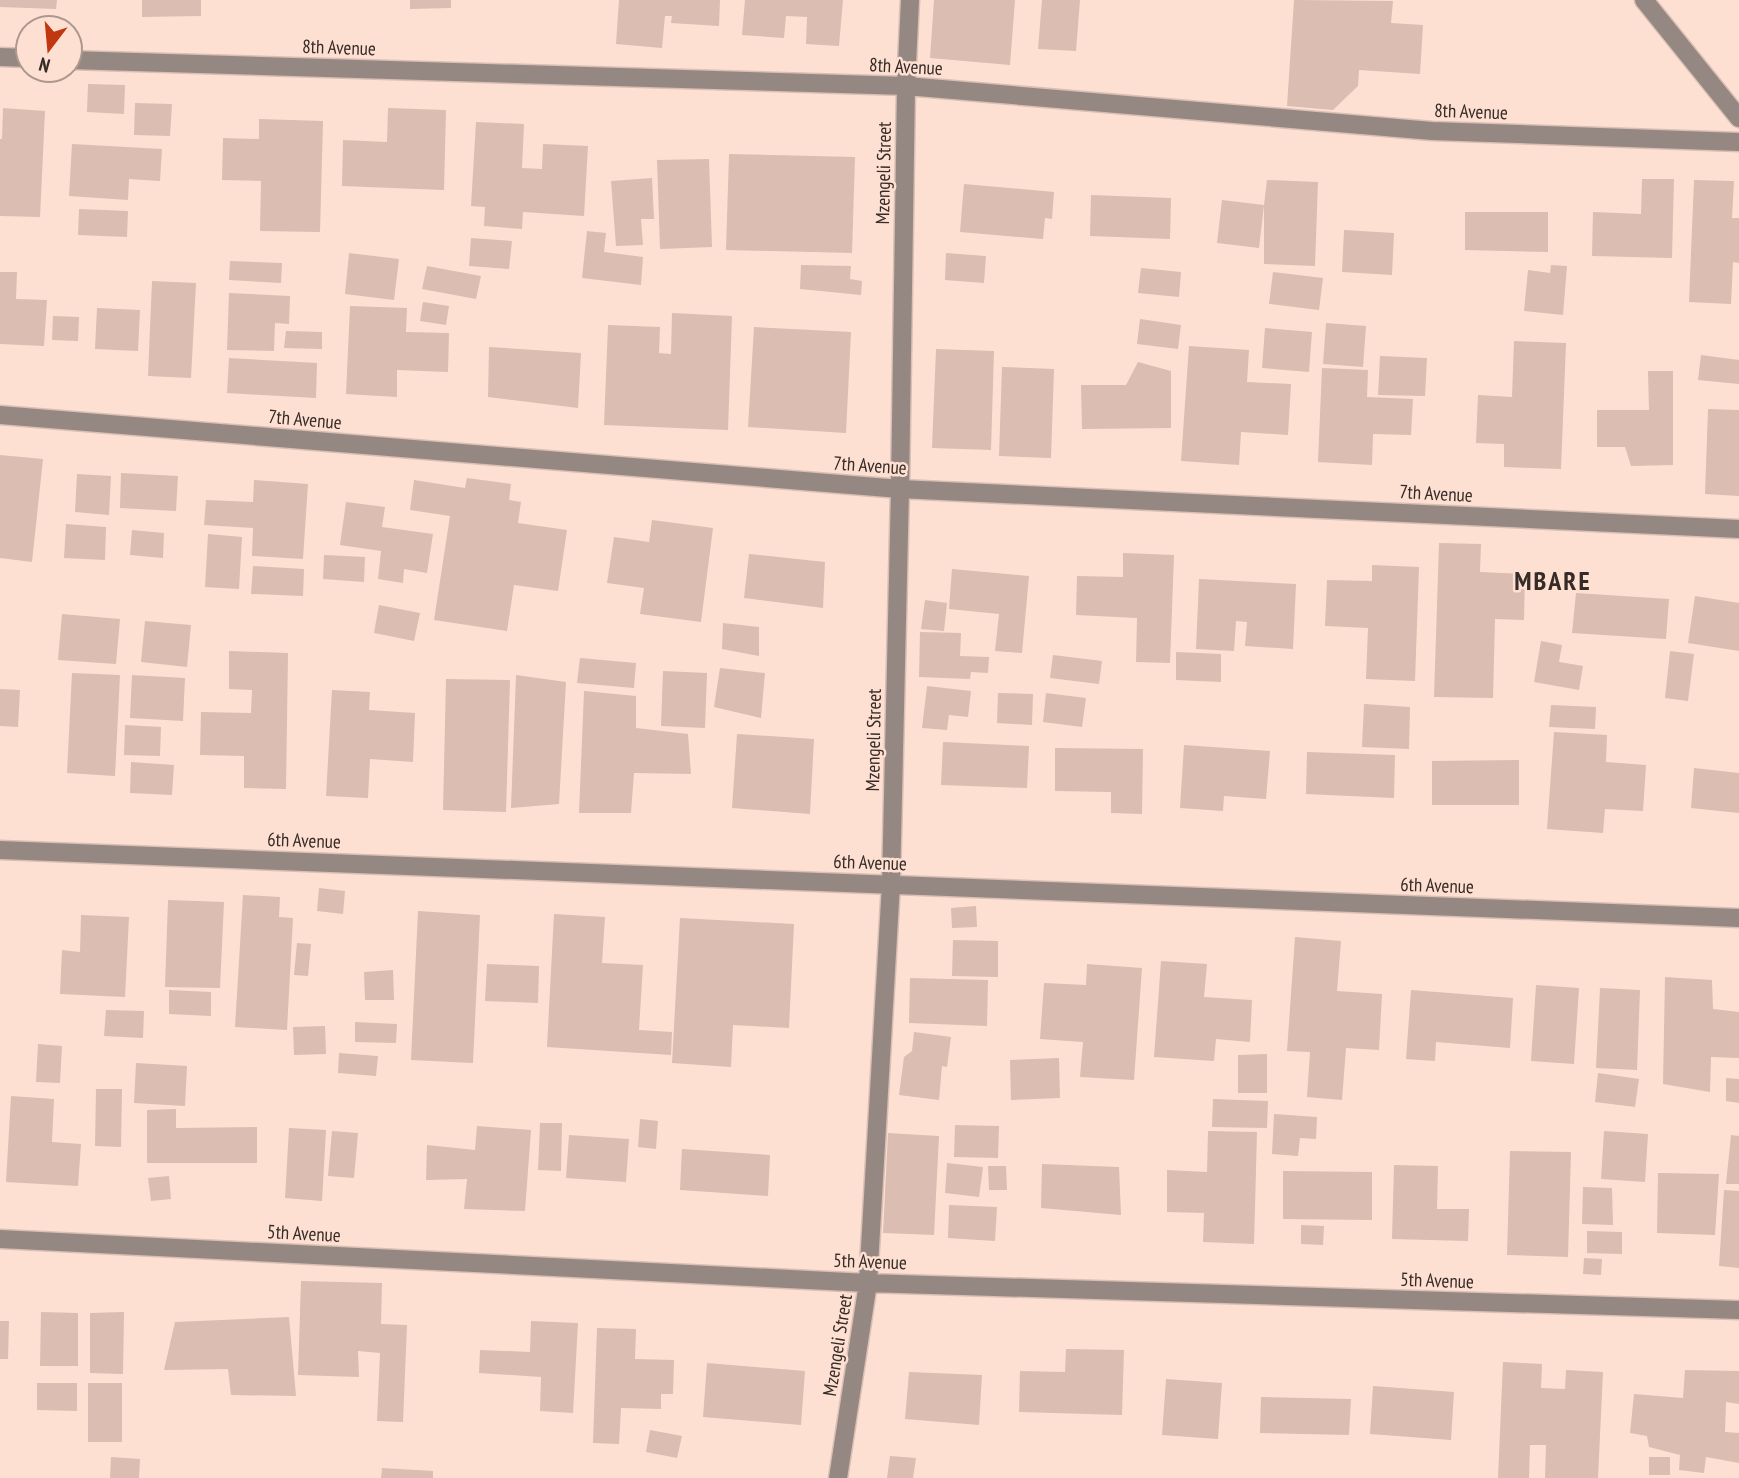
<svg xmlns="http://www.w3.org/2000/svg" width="1739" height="1478" font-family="'PT Sans Narrow',sans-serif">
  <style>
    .building { fill: #dbbdb1 }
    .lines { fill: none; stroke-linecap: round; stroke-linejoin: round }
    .minor-casing { stroke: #dabfb4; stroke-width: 21 }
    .minor { stroke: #958883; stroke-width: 18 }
    .labels { text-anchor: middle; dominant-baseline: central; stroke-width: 5; stroke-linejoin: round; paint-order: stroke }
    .street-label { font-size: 19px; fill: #362b26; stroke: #fee0d3 }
    .district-label { font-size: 26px; font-weight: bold; letter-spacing: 2px; fill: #362b26; stroke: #fee0d3 }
  </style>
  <rect width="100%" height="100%" fill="#fee0d3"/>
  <path class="building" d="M0,0H57L56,9L0,7Z
    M142,0H201V16L142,17Z
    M410,0H451V8L410,9Z
    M619,0H720L719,26L671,23L672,16H665L662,48L616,44Z
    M745,0H843L839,46L806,44L807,17L786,16L784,38L742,35Z
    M934,0H1015L1010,65L930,58Z
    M1042,0H1080L1076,51L1038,49Z
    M1294,0L1393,1L1391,23L1423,25L1420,74L1359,70L1358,86L1333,110L1287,106Z
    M88,84L125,85L124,114L87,112Z
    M135,103L172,104L170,136L134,135Z
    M3,108L45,111L40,217L0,216V139H2Z
    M388,108L446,110L444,190L342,186L343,140L387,142Z
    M259,119L323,121L320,232L260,231L261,181L222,180L223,138L259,139Z
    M476,122L524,124L522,168L542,169L543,144L588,146L584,216L523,212L522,229L484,226L485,207L471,206Z
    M72,144L162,149L160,181L129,179L128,200L69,196Z
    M729,154L855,157L852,253L726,250Z
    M709,159L712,247L660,249L657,160Z
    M652,178L654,219H641L643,245L616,246L611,181Z
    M1642,179H1674L1672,258L1592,256L1593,212L1641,214Z
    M1267,180L1318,182L1315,266L1264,264V205L1259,248L1217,243L1222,200L1264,205Z
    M1694,180L1734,181L1732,218H1739V263L1733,262L1731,304L1689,302Z
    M964,184L1054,192L1052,219L1045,218L1043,239L960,232Z
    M1091,195L1171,198L1170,239L1090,236Z
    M79,209L128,211L127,237L78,235Z
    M1465,212H1548V252L1465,250Z
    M1344,230L1394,233L1392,275L1342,272Z
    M587,231L606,233L604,252L643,257L641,285L582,278Z
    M471,238L512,241L509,269L469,266Z
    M349,253L399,259L394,300L345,294Z
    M946,253L986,256L984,283L945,280Z
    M230,261L282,263L281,283L229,280Z
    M801,265L851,266L850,279L862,281L861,295L800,289Z
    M1551,265L1567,266L1563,315L1524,311L1528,270L1550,273Z
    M427,266L481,276L476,299L422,289Z
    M1141,268L1181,272L1179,297L1138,293Z
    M0,272H17L16,299L47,300L44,346L0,344Z
    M1273,272L1323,278L1319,310L1269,304Z
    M152,281L196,283L191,378L148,376Z
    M229,293L290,296L289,324L275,323L274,351L227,350Z
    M423,302L449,306L446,325L420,321Z
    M350,306L407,308L406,332L449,333L448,372L397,370V397L346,394Z
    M97,308L140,310L138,351L95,349Z
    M672,313L732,316L728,430L604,425L608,325L660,327L659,353L671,354Z
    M53,316L79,317L78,341L52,340Z
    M1140,319L1181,325L1178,349L1137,344Z
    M1326,323L1366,326L1363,367L1323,364Z
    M754,327L851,332L846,433L748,427Z
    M1265,328L1312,332L1309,372L1262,368Z
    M286,331L322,332V349L284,348Z
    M1514,341L1566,343L1561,469L1504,467V444L1476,443L1478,395L1512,397Z
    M1189,346L1249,350L1247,382L1291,384L1288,435L1241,432L1239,465L1181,461Z
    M489,347L581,353L578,408L488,397Z
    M936,349L994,351L991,450L932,448Z
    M1701,355L1739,360V384L1698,380Z
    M1380,356L1427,358L1425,396L1378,395Z
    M229,358L317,363L316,398L227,393Z
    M1138,362L1171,371V428L1082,429L1081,385H1126Z
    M1002,367L1054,369L1051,458L999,456Z
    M1322,368L1368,370L1367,397L1413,399L1411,435L1373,434L1372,465L1318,462Z
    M1648,371H1673V465L1631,466L1625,447H1597V410H1649Z
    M1708,409L1739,410V496L1705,494Z
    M0,455L43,459L32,562L0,558Z
    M121,473L178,476L176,511L120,508Z
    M77,474L111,476L109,515L75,512Z
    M467,478L511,484L509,500L521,502L518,523L567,530L558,591L514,585L507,631L434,620L450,516L410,510L414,480L465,488Z
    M254,480L308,484L303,559L252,556L253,528L204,525L206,500L253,502Z
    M346,502L385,507L382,527L433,534L427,573L404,569L403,583L378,579L381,551L340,545Z
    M652,520L713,528L701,622L640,614L644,588L607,583L614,537L649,542Z
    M66,524L106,527L105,560L64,558Z
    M132,530L164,533L163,558L130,555Z
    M208,534L242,537L239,589L205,587Z
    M1439,543L1481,544L1480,572L1525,574L1524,620L1495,619L1493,698L1434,697Z
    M1123,553L1174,555L1170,663L1136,662L1137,618L1076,615L1077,576L1123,577Z
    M749,554L825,562L823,608L744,598Z
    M324,555L365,557L364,582L323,579Z
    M1372,565L1419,567L1415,681L1366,679L1368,628L1325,626L1327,580L1372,581Z
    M253,566L304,569L303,596L251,594Z
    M952,569L1029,576L1022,653L995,651L999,614L949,609Z
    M1199,579L1296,584L1293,649L1245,646L1247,622L1236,621L1234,651L1196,649Z
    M1576,593L1669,599L1666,639L1572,633Z
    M1695,596L1739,603V651L1688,643Z
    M925,600L947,603L944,631L921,629Z
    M379,605L420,613L414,641L374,633Z
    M62,614L120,619L116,664L58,660Z
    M145,621L191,625L187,667L141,662Z
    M723,623L759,627V656L722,649Z
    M920,632L961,633L960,656L989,657L988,673L971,672L970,679L919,677Z
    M1541,641L1562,645L1559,662L1583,666L1579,690L1534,682Z
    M229,651L288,653L286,789L244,788V756L200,755L201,712L251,713L252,690L229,689Z
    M1670,651L1694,654L1688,701L1665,698Z
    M1176,652L1221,654V682L1176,680Z
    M1053,655L1102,661L1099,684L1050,678Z
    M580,658L636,663L634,688L577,683Z
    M720,668L765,673L761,718L714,707Z
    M663,671L707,673L705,728L661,726Z
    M72,673L120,675L115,776L67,773Z
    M132,675L185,678L183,721L130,718Z
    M516,675L566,682L559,804L511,808Z
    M446,679L510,680L506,812L443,810Z
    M927,686L971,691L968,717L949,715L947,730L922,728Z
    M0,689L20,690L18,727L0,726Z
    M332,690L370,692L369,710L415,713L413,762L370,759L368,798L326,796Z
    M584,691L636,696V728L688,734L691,774L634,773L631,813H579Z
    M998,693L1033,694L1032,725L997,723Z
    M1046,693L1086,698L1082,727L1043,722Z
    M1364,704L1410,707L1409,749L1362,747Z
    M1551,705L1596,707L1595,729L1549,727Z
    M125,725L161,727L160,756L124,755Z
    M1554,732L1607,735L1606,762L1646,765L1643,811L1605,809L1603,833L1547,829Z
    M737,734L814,739L810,814L732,808Z
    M943,742L1029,746L1027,788L941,785Z
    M1184,745L1270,751L1266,799L1224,796L1223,811L1180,808Z
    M1055,748L1143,749L1142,814L1111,813V792L1055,791Z
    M1307,752L1395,755L1394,798L1306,794Z
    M1519,760V805H1432V761Z
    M131,762L174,765L172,795L130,793Z
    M1694,768L1739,773V813L1691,808Z
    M319,888L345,891L343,914L317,911Z
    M243,895L280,897L279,917L293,918L287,1030L235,1027Z
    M168,900L224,902L220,988L165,987Z
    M976,906L977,927L952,928L951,908Z
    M418,911L480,915L473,1063L411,1060Z
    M554,914L605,917L602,963L643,965L639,1030L672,1032L671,1055L547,1047Z
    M81,915L129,917L125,997L60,994L62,950L80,952Z
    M680,918L794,924L789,1028L733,1025L731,1067L672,1063Z
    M1295,937L1341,941L1337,991L1382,994L1379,1050L1346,1048L1342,1100L1307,1097L1310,1052L1287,1051Z
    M953,940L998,941V977L952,976Z
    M297,943L311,944L308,976L294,975Z
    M1161,961L1207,964L1204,997L1252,1000L1250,1042L1216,1039L1214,1061L1154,1057Z
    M487,964L539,966L538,1003L485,1001Z
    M1087,964L1142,968L1134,1080L1080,1077L1083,1042L1040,1039L1044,983L1086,985Z
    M393,970L394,1000H365L364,972Z
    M1665,977L1712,980L1713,1009L1739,1012V1058L1711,1057L1710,1092L1663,1084Z
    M910,978L988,980L987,1026L909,1023Z
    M1536,985L1579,988L1574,1064L1531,1061Z
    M1600,988L1640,990L1637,1070L1596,1068Z
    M169,990L211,992V1016L169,1014Z
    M1411,990L1513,998L1510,1048L1436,1042L1435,1061L1406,1059Z
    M106,1010L144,1011L143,1038L104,1036Z
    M355,1022L397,1024L396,1043L355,1042Z
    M325,1026L326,1054L294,1055L293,1027Z
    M914,1032L951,1037L947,1067L942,1066L939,1100L899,1095L904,1057L912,1051Z
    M38,1044L62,1046L60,1083L36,1082Z
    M339,1053L378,1056L376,1076L338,1073Z
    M1267,1054V1093H1238V1055Z
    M1059,1058L1060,1098L1011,1100L1010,1060Z
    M136,1063L187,1066L185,1106L134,1103Z
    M1598,1073L1639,1079L1635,1107L1595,1102Z
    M1726,1078L1739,1079V1103L1726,1101Z
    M96,1089H122L121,1147L95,1146Z
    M11,1096L54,1099L52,1142L81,1144L78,1186L6,1182Z
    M1213,1099L1268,1101L1267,1128L1212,1127Z
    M176,1109V1128L257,1127V1163H147V1110Z
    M1274,1114L1317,1117L1316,1139L1300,1138L1298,1156L1272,1154Z
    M640,1119L658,1121L656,1149L638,1147Z
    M540,1123H562L561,1171L538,1170Z
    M955,1125L999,1126L998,1158L954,1157Z
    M477,1126L531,1130L525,1211L464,1209L467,1179L426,1180L427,1145L475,1150Z
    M289,1128L326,1130L322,1201L285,1198Z
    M332,1131L358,1133L354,1178L328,1176Z
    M1208,1131L1257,1132L1254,1244L1203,1242L1204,1213L1167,1212V1170L1207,1172Z
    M1604,1131L1648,1134L1645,1182L1601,1179Z
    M888,1133L939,1136L934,1235L883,1233Z
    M569,1135L629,1139L626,1182L566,1178Z
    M1731,1135L1739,1136V1184H1726Z
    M682,1149L770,1155L768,1196L680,1190Z
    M1510,1151L1571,1152L1568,1257L1507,1255Z
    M947,1163L983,1167L979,1197L945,1193Z
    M1042,1164L1119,1167L1121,1215L1041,1208Z
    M1394,1165L1438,1166L1437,1209H1469L1468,1241L1392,1239Z
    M988,1166H1006L1007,1190H989Z
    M1283,1171L1372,1172V1220L1283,1219Z
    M1658,1173L1719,1174L1715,1235L1657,1233Z
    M169,1176L171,1199L151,1201L148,1178Z
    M1583,1187L1612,1188L1613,1225L1582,1224Z
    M1724,1190L1739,1191V1268L1719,1266Z
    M949,1205L997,1207L995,1241L948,1238Z
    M1301,1225L1324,1226L1323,1245L1301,1244Z
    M1587,1231L1622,1232V1254L1587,1253Z
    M1584,1258L1602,1259L1601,1275L1583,1274Z
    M301,1281L382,1283L381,1324L407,1325L403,1422L377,1421L380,1353L358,1351L359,1377L298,1375Z
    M41,1312L78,1313V1366H40Z
    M124,1312L123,1374L90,1373V1313Z
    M289,1317L296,1396L231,1395L228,1369L164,1370L175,1322Z
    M0,1321H9L8,1359H0Z
    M531,1321L578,1323L573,1413L540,1411L541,1377L479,1373L480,1350L530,1352Z
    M597,1328L636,1329L635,1359L674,1360L673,1394H661V1409L621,1408L619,1444L593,1443Z
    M1066,1349L1124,1350L1122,1415L1019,1412L1020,1371L1065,1372Z
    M1503,1362L1542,1364L1541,1388L1565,1389L1566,1370L1603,1372L1598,1478H1545L1546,1445H1530L1529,1478H1498Z
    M707,1363L805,1371L801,1425L703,1417Z
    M1685,1370L1739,1371V1404L1726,1402L1725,1432L1739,1433V1463L1706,1457L1704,1473L1679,1470L1680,1455L1649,1447L1647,1436L1630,1433L1634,1394L1683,1398Z
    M909,1372L982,1375L979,1425L905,1419Z
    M1166,1379L1222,1383L1218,1439L1162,1435Z
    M37,1383H77V1411L37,1410Z
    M88,1383H122V1442H88Z
    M1373,1386L1454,1392L1451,1440L1370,1434Z
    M1261,1397L1351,1399L1349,1435L1260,1433Z
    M650,1430L682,1436L677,1458L646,1452Z
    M890,1456L916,1458L913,1478H887Z
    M111,1457L140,1459L139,1478H110Z
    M1649,1457H1670V1475H1649Z
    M382,1468L433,1471V1478H381Z"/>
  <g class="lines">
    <g class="minor-casing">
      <path id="minor" d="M1644,0L1739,118
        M0,57L28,58
        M70,60L906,86L1432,131L1739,142
        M0,415L900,489L1739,529
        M0,850L1739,918
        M0,1239L868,1283L1739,1310
        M838,1478L868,1283L891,884L900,489L906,86L910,0"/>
    </g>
    <use href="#minor" class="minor"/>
  </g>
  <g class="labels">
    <g class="street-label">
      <text transform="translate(339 47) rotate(2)">8th Avenue</text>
      <text transform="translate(906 66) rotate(3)">8th Avenue</text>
      <text transform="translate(1471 111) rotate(2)">8th Avenue</text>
      <text transform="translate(883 173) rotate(-89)">Mzengeli Street</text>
      <text transform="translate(305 419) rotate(5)">7th Avenue</text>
      <text transform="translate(870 465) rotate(4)">7th Avenue</text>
      <text transform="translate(1436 493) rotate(3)">7th Avenue</text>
      <text transform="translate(873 740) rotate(-89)">Mzengeli Street</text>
      <text transform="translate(304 840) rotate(2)">6th Avenue</text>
      <text transform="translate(870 862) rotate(2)">6th Avenue</text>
      <text transform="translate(1437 885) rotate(2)">6th Avenue</text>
      <text transform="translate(304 1233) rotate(3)">5th Avenue</text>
      <text transform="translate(870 1261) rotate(2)">5th Avenue</text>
      <text transform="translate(1437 1280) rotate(2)">5th Avenue</text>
      <text transform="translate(837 1345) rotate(-81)">Mzengeli Street</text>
    </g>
    <g class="district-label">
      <text x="1553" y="580">MBARE</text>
    </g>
  </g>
  <g transform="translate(49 49) rotate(196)"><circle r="33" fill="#fee0d3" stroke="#ae988e" stroke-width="2"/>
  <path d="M0-5L12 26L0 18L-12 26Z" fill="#c03710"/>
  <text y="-10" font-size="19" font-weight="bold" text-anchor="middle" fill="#362b26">N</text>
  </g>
</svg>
